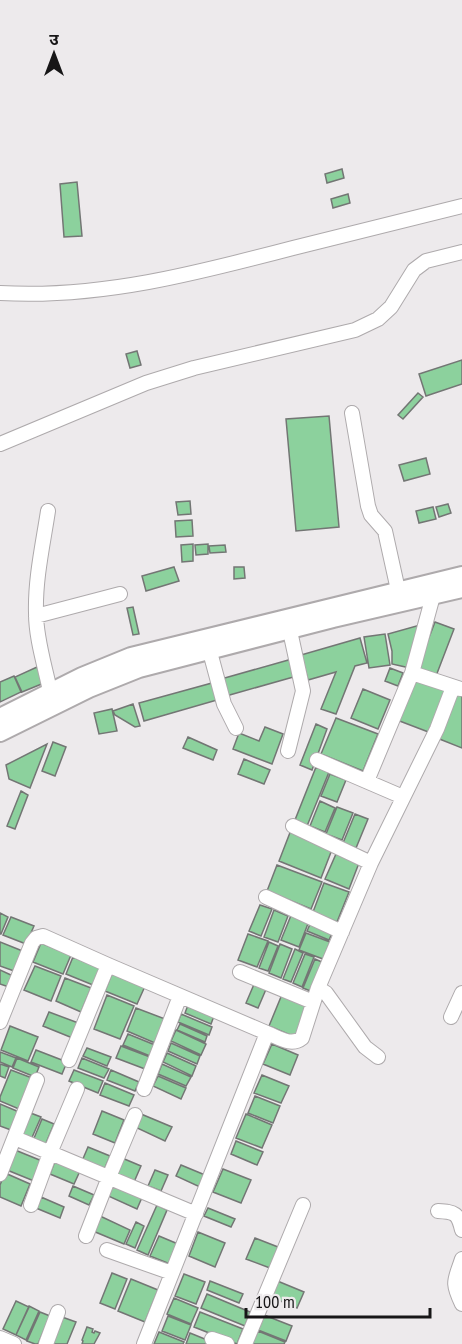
<svg xmlns="http://www.w3.org/2000/svg" width="462" height="1344" font-family="'PT Sans Narrow','Noto Sans Devanagari',sans-serif">
  <style>
    .building { fill: #8cd19d; stroke: #737674; stroke-width: 1.5 }
    .lines { fill: none; stroke-linecap: round; stroke-linejoin: round }
    .minor-casing { stroke: #aeaaac; stroke-width: 16 }
    .major-casing { stroke: #aeaaac; stroke-width: 20 }
    .minor { stroke: #fff; stroke-width: 14 }
    .major { stroke: #fff; stroke-width: 16 }
  </style>
  <rect width="100%" height="100%" fill="#edeaec"/>
  <path class="building" d="M342,169L344,178L327,183L325,174Z
    M77,182L82,236L64,237L60,184Z
    M348,194L350,203L333,208L331,199Z
    M137,351L141,365L130,368L126,354Z
    M462,360V384L426,396L419,374Z
    M418,393L423,397L403,419L398,415Z
    M329,416L339,527L296,531L286,419Z
    M426,458L430,474L404,481L399,465Z
    M190,501L191,514L178,515L176,502Z
    M448,504L451,513L439,517L436,507Z
    M433,507L436,519L419,523L416,511Z
    M192,520L193,536L176,537L175,521Z
    M193,544V561L182,562L181,545Z
    M208,544V554L196,555L195,545Z
    M225,545L226,552L210,553L209,546Z
    M174,567L179,581L146,591L142,576Z
    M234,567H244L245,578L234,579Z
    M133,607L139,634L133,635L127,608Z
    M435,622L454,629L436,676L417,668Z
    M420,625L410,668L392,664V651L388,634Z
    M385,634L390,665L369,668L364,637Z
    M360,638L367,663L355,666L336,714L321,709L336,672L308,680L301,655Z
    M292,659L297,676L226,696L221,679Z
    M37,667L44,683L22,692L15,677Z
    M390,668L403,673L398,686L385,681Z
    M14,676L21,692L0,702V682Z
    M414,678L448,692L431,733L397,720Z
    M212,683L217,700L144,721L139,703Z
    M363,689L390,700L378,729L351,718Z
    M457,692L462,694V748L437,738Z
    M133,704L140,726L135,727L115,715L113,711Z
    M112,709L117,731L99,734L94,713Z
    M336,718L378,734L363,771L321,754Z
    M316,724L327,729L312,770L300,765Z
    M265,727L283,734L272,764L233,749L239,733L259,741Z
    M188,737L217,750L213,760L183,748Z
    M53,742L66,747L55,776L42,771Z
    M47,744L30,788L9,779L6,765Z
    M244,759L270,770L264,784L238,774Z
    M316,767L329,772L307,826L295,820Z
    M330,774L346,780L337,802L321,796Z
    M21,791L28,795L15,829L7,826Z
    M320,801L335,808L325,832L310,826Z
    M337,807L353,813L342,840L326,834Z
    M355,814L368,819L356,848L343,843Z
    M291,830L333,847L321,878L279,861Z
    M336,854L359,863L349,889L325,879Z
    M277,865L322,882L311,909L267,891Z
    M324,883L349,892L337,922L313,912Z
    M260,905L272,909L261,936L249,931Z
    M274,910L288,916L278,942L264,937Z
    M0,913L8,917L1,934H0Z
    M292,913L309,921L299,947L281,940Z
    M11,917L34,926L26,944L3,935Z
    M311,922L333,931L329,940L307,931Z
    M306,933L330,942L323,959L299,950Z
    M248,934L268,941L257,967L238,960Z
    M0,942L25,952L17,972L0,966Z
    M269,942L278,946L268,971L259,968Z
    M41,943L71,955L63,974L33,962Z
    M280,944L292,949L281,978L269,973Z
    M295,949L303,953L291,982L283,979Z
    M305,954L314,957L302,987L293,983Z
    M73,957L100,968L93,985L66,974Z
    M315,959L324,963L313,992L303,988Z
    M35,966L61,976L51,1001L24,990Z
    M0,970L13,976L9,987L0,984Z
    M113,971L146,984L137,1004L105,991Z
    M65,978L91,988L81,1012L56,1001Z
    M255,982L267,987L258,1008L246,1003Z
    M283,992L309,1002L295,1037L269,1026Z
    M107,995L134,1006L120,1039L94,1029Z
    M188,1005L214,1016L211,1024L185,1013Z
    M136,1008L165,1019L155,1043L127,1031Z
    M49,1012L81,1024L75,1039L43,1026Z
    M181,1014L212,1027L209,1035L178,1022Z
    M180,1024L207,1036L205,1042L177,1030Z
    M10,1026L38,1037L28,1061L1,1050Z
    M176,1030L206,1044L201,1055L171,1041Z
    M128,1034L155,1045L150,1056L123,1045Z
    M171,1043L200,1056L197,1064L168,1051Z
    M272,1044L298,1055L290,1075L263,1064Z
    M121,1046L150,1057L145,1069L116,1058Z
    M87,1048L111,1057L107,1066L83,1056Z
    M36,1050L67,1062L62,1074L31,1062Z
    M0,1052L16,1058L12,1067L0,1062Z
    M167,1053L196,1066L192,1076L163,1062Z
    M17,1058L39,1067L35,1077L13,1068Z
    M82,1058L109,1069L104,1078L78,1068Z
    M0,1064L9,1067L5,1078L0,1076Z
    M162,1064L191,1077L186,1086L158,1074Z
    M11,1070L32,1078L19,1109L0,1101V1097Z
    M74,1070L103,1081L98,1093L69,1081Z
    M111,1070L139,1082L135,1091L107,1080Z
    M262,1075L289,1086L281,1103L254,1093Z
    M158,1076L186,1088L181,1099L153,1086Z
    M105,1083L134,1095L129,1106L100,1095Z
    M255,1096L280,1106L273,1123L248,1113Z
    M0,1104L19,1112L11,1130L0,1126Z
    M102,1111L124,1120L115,1143L93,1134Z
    M28,1112L41,1117L30,1142L18,1137Z
    M141,1114L172,1127L165,1141L135,1127Z
    M246,1114L272,1125L262,1148L236,1138Z
    M42,1119L54,1124L44,1148L32,1143Z
    M236,1141L263,1152L257,1165L231,1154Z
    M88,1147L110,1156L104,1170L82,1161Z
    M15,1150L42,1161L34,1181L7,1170Z
    M122,1158L141,1166L134,1182L115,1175Z
    M55,1161L80,1171L74,1184L50,1174Z
    M181,1165L205,1175L200,1187L176,1176Z
    M223,1169L251,1180L241,1203L213,1192Z
    M155,1170L168,1175L161,1191L148,1186Z
    M5,1173L30,1184L21,1206L0,1197V1185Z
    M113,1181L143,1195L137,1209L106,1195Z
    M73,1186L94,1195L89,1205L69,1196Z
    M41,1197L64,1207L60,1218L36,1208Z
    M157,1205L167,1210L148,1255L137,1250Z
    M208,1208L235,1219L231,1227L204,1216Z
    M100,1216L130,1230L124,1244L93,1231Z
    M136,1222L144,1226L135,1248L126,1244Z
    M198,1232L225,1243L215,1267L189,1256Z
    M159,1236L178,1244L170,1264L150,1256Z
    M255,1238L278,1247L270,1268L246,1259Z
    M112,1273L127,1279L115,1309L100,1303Z
    M184,1274L205,1282L196,1304L175,1296Z
    M131,1279L158,1290L145,1322L118,1311Z
    M275,1280L304,1292L297,1308L269,1296Z
    M210,1281L243,1294L239,1303L207,1290Z
    M207,1294L250,1312L245,1326L201,1308Z
    M174,1298L198,1308L191,1324L167,1314Z
    M16,1301L29,1307L16,1335L3,1329Z
    M29,1306L39,1311L26,1340L16,1335Z
    M40,1312L50,1316L38,1344H35L27,1341Z
    M200,1312L243,1329L237,1344L194,1327Z
    M264,1315L292,1326L286,1341L258,1330Z
    M168,1316L191,1325L185,1340L162,1331Z
    M62,1317L76,1322L67,1344H51Z
    M87,1327L93,1329L92,1332L94,1333L95,1331L100,1333L94,1344H82L83,1341L82,1340Z
    M258,1331L285,1342L284,1344H252Z
    M159,1332L184,1342L183,1344H154Z
    M190,1333L217,1344H186Z"/>
  <g class="lines">
    <g class="minor-casing">
      <path id="minor" d="M0,293C99,299 198,273 293,248C349,234 406,220 462,206
        M352,413L368,506L371,515L385,531L398,590
        M0,444L146,383L194,368L355,330L378,319L391,307L414,270L426,261L462,252
        M48,511C43,544 35,579 36,613C36,639 45,666 50,691
        M36,616L120,594
        M210,652L224,704L236,728
        M412,673L461,689
        M288,751L303,691L290,631
        M317,760L403,797
        M367,781L412,673L433,596V587
        M293,826L371,863
        M266,897L342,932
        M240,972L313,1002
        M318,988L326,993L365,1047L378,1057
        M451,1017L462,993
        M0,1022L32,943L36,938L43,936L108,965L267,1033C278,1037 291,1047 302,1038L318,988L371,863L437,729L453,687
        M69,1060L108,965
        M144,1089L180,996
        M15,1138L196,1214
        M0,1174L37,1080
        M31,1205L50,1153L77,1089
        M438,1211C455,1212 458,1213 462,1230
        M86,1236L109,1177L135,1115
        M107,1250L172,1273
        M462,1259C455,1281 451,1281 462,1304
        M0,1338L14,1344
        M212,1339L227,1344
        M46,1344L58,1312
        M144,1344L267,1033
        M245,1344L303,1205"/>
    </g>
    <g class="major-casing">
      <path id="major" d="M0,717L82,676L131,656L462,575
        M0,733L89,689L139,669L333,619L462,589"/>
    </g>
    <use href="#minor" class="minor"/>
    <use href="#major" class="major"/>
  </g>
  <g transform="translate(54 54)" stroke="#edeaec" stroke-width="4.5" paint-order="stroke">
  <path d="M0-4.5L10 22L0 15L-10 22Z" fill="#171617"/>
  <text y="-9" font-size="16" font-weight="bold" text-anchor="middle" fill="#171617">उ</text>
  </g>
  <path d="M246 1308v9h184v-9" fill="none" stroke="#171617" stroke-width="3"/>
  <text x="255" y="1308" font-size="18" fill="#171617" stroke="#edeaec" stroke-width="4.5" paint-order="stroke">100 m</text>
</svg>
